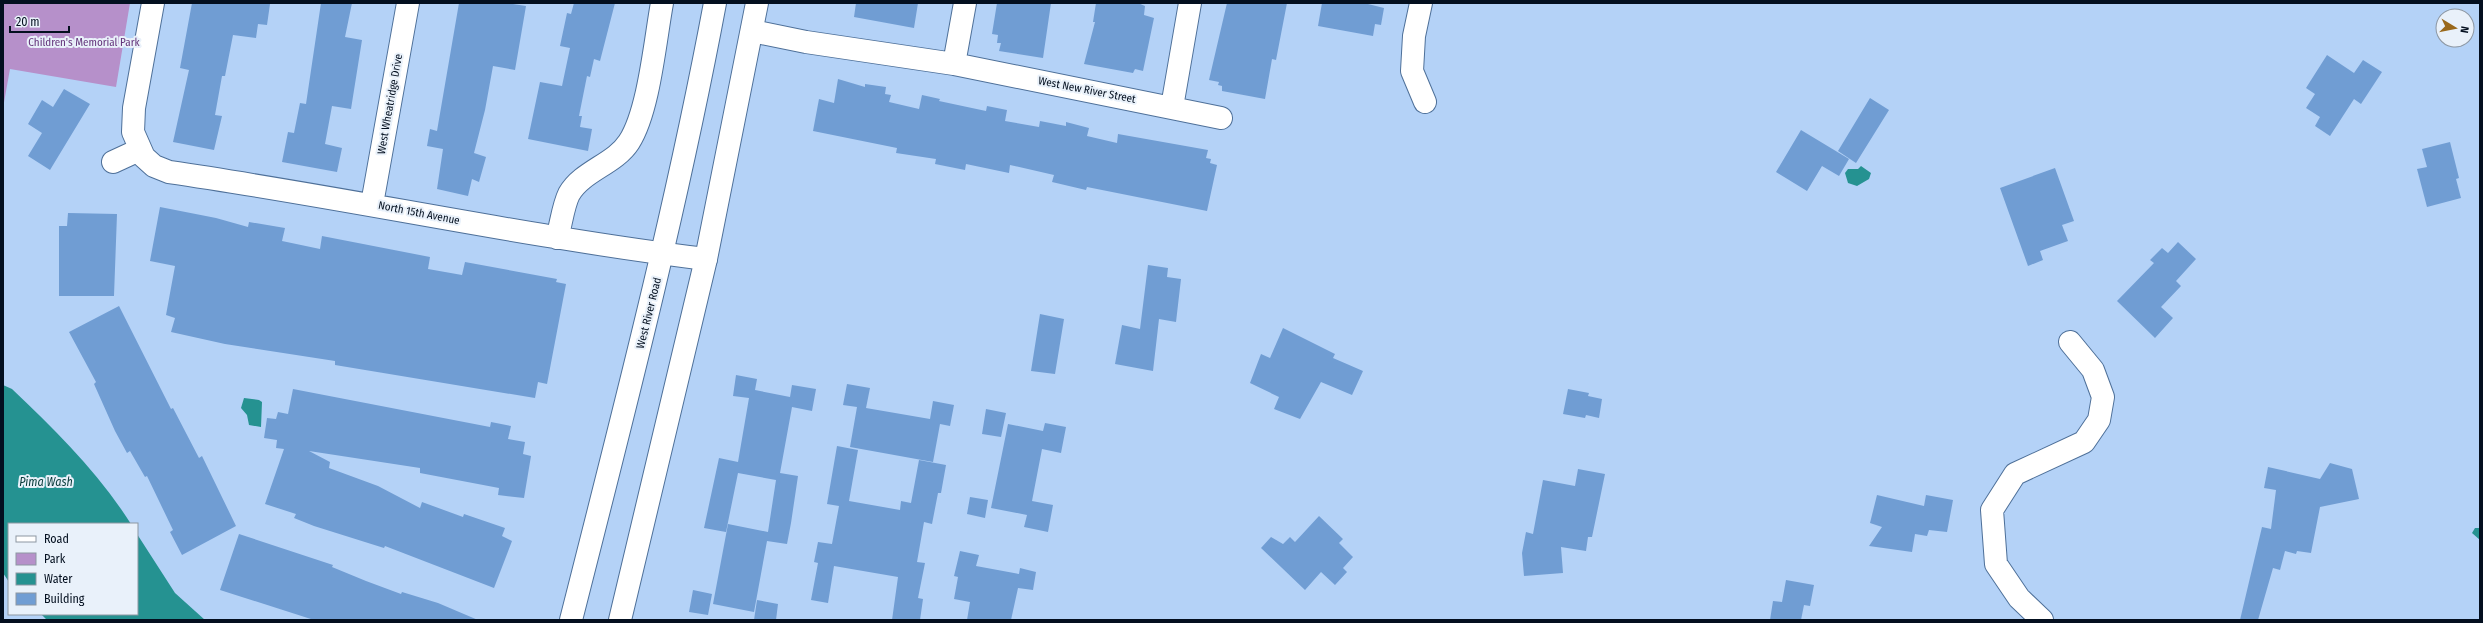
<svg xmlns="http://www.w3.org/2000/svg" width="2483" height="623" font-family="'Fira Sans Condensed',sans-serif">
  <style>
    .green { fill: #b690ca }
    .water { fill: #259291 }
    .building { fill: #709dd3 }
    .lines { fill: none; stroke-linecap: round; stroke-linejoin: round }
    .minor-casing { stroke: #4e7099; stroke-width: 24 }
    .major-casing { stroke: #4e7099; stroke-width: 24 }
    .minor { stroke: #fff; stroke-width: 22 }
    .major { stroke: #fff; stroke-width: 22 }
    .labels { text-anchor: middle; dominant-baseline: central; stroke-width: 4; stroke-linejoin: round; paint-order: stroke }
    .park-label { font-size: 11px; fill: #63337a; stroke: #e9f1fa }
    .street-label { font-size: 11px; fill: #030f1f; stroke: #e9f1fa }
    .water-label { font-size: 12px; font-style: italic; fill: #083a39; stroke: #e9f1fa }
  </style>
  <rect width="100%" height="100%" fill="#b4d2f7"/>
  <path class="green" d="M3,3H130L116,87L10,69L3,108Z"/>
  <path class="water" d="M1861,166L1871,173L1869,179L1857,186L1848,183L1845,173L1848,169H1858Z
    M3,385L12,389C56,431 98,472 131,524H9V582L3,573Z
    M244,398L259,400L262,402L261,427L249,425L247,415L241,408Z
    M2475,528H2480V540L2472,533Z
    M137,534L175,593L205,620H47L41,614H137Z"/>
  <path class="building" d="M192,3L270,4L267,25L258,24L256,38L233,35L225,76H222L215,115L222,116L214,150L173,142L189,70L180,68Z
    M321,3H352L345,37L362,40L351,109L332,106L325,144L342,148L337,172L282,162L288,132L294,133L300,103L306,104Z
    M459,3H507L526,6L515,70L493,66L485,110L474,153L486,157L479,182L472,179L468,196L437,189L443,149L427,146L430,129L437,131Z
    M574,3H615L600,61L594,59L590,77L587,76L579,116H582L580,127L592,129L588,151L528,139L540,82L562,86L570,48L560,46L567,13L571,14Z
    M856,3H918L914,28L854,17Z
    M997,3H1051L1043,58L999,51L1001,43H997L998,35L992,34Z
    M1096,3H1138L1145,6L1144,15L1154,18L1143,71L1135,69L1133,73L1084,64L1095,22H1093Z
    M1227,3H1287L1276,60L1272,59L1265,99L1222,91V86L1218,85L1219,82L1209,80Z
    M1322,3H1364L1384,8L1381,25L1375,24L1373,36L1318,26Z
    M2327,55L2354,73L2363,60L2382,72L2361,104L2354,99L2330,136L2315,126L2320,117L2306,108L2315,94L2306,88Z
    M838,79L865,87V84L886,87L885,94L891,95L889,102L919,109L922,95L940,99L939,101L986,111L987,106L1007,110L1005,121L1039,127L1040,121L1066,126V122L1089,128L1087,136L1117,143L1118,134L1208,150L1206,158L1211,159L1210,163L1217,165L1207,211L1087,187L1086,190L1052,182L1054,175L1010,165L1009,173L966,164L965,170L935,164L936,159L896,153L897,148L813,131L819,99L834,103Z
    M64,89L90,104L50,170L28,156L42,133L28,124L42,100L53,107Z
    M1870,98L1889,110L1856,163L1838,151Z
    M1801,130L1849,159L1839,176L1822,166L1807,191L1776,172Z
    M2450,142L2459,178L2456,179L2461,198L2427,207L2417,169L2427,167L2422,149Z
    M2055,168L2074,221L2062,225L2068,241L2040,251L2043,260L2028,266L2000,188Z
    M160,207L216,218L248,227L249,222L285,228L282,241L320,249L322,236L430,257L428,269L462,275L465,262L557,279L556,282L566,284L547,384L538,382L535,398L335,365V361L225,344L171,332L175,318L166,315L175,266L150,261Z
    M68,213L117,214L114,296H59V226H67Z
    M2178,242L2196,259L2176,281L2181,286L2161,307L2173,318L2155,338L2117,301L2154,263L2150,260L2162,248L2168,253Z
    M1148,265L1168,268L1167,277L1181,279L1176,322L1159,319L1153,371L1115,364L1122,325L1140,329Z
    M119,306L171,409L173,408L199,458L202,456L236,526L182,555L170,532L173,530L147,476L145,477L130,451L127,453L115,431L94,384L96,382L69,332Z
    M1040,314L1064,319L1055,374L1031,371Z
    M1283,328L1335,354L1333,358L1363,371L1352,395L1321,382L1300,419L1274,409L1279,397L1250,383L1261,354L1270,358Z
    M736,375L757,379L755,390L790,397L792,385L816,389L812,411L792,407L780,473L798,476L791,523L787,544L767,541L754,612L713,604L728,524L768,532L776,480L738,473L726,532L704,528L719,458L738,462L749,398L733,396Z
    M847,384L870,388L866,408L930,419L933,401L954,405L950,426L940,424L933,462L850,447L857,407L843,405Z
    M293,389L490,427L491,422L511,426L508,439L525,442L523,454L531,456L524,498L498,495L499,488L420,473V468L309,451L330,462L329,468L378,486L420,508L422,502L463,517L464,514L505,528L502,536L512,541L494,588L385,546L384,548L314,526L294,518L296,514L265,504L284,449L276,448L277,440L264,438L267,418L276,419L278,412L288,414Z
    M1568,389L1589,393L1588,396L1602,399L1599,418L1586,415L1585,418L1563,414Z
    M986,409L1006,413L1001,437L982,434Z
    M1045,423L1066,427L1061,453L1042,449L1032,501L1053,505L1048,532L1024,527L1027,515L991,508L1008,424L1043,431Z
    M837,446L858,450L849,501L900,510L901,501L911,503L919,460L946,465L941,493H938L932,524L924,522L917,562L925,563L918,598L923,599L920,620H892L898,577L834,566L828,603L811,600L818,563L814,562L818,542L832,544L839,506L827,504Z
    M2330,463L2352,469L2359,499L2320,507L2311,553L2297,551L2296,554L2285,551L2280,570L2273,568L2258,620H2240L2262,527L2271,529L2276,490L2264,488L2268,467L2320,479Z
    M1578,469L1605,474L1592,537H1588L1586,551L1561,547L1563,573L1524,576L1522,553L1526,532L1533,534L1543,480L1575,486Z
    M1877,495L1924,506L1926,495L1953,500L1947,532L1929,530L1927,536L1915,534L1912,552L1869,546L1882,527L1870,523Z
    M970,497L988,500L985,518L967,514Z
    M1319,516L1343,539L1339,543L1353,557L1343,568L1347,572L1335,585L1321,572L1305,590L1261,548L1271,537L1283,544L1290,537L1295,542Z
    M239,534L333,565L332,567L366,581L401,594L402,592L438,603L478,620H314L220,590Z
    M960,551L979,555L976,566L1019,574L1020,568L1036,572L1033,590L1018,588L1011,620H967L970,602L954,599L958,577L954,576Z
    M1786,580L1814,585L1810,606L1804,605L1801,620H1770L1773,601L1782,602Z
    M693,590L712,594L708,615L689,612Z
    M757,600L778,604L776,620H754Z"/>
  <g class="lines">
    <g class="minor-casing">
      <path id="minor" d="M153,3L134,108L133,132L144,157L154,166L169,172C349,198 526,237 706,259
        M1421,3L1414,36L1412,71L1425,102
        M752,31L806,42L954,64L1221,118
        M954,64L965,3
        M1172,107L1190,3
        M113,162L139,150
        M372,204L408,3
        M557,238C561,225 563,206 569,194C582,171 615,164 629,142C649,111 655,41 662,3
        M2042,620L2019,598L1996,564L1992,510L2015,474L2084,442L2099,420L2103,397L2093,370L2070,342"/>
    </g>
    <g class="major-casing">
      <path id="major" d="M571,620C623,415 676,211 715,3
        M620,620L706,259L757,3"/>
    </g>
    <use href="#minor" class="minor"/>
    <use href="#major" class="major"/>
  </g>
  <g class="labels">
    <g class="park-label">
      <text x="84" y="42">Children's Memorial Park</text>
    </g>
    <g class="street-label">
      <text transform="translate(1087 90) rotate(11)">West New River Street</text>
      <text transform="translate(390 104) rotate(-80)">West Wheatridge Drive</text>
      <text transform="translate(419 213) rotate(11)">North 15th Avenue</text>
      <text transform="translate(649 313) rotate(-76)">West River Road</text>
    </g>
    <g class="water-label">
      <text x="46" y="482">Pima Wash</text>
    </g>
  </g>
  <rect width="2483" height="623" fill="none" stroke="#030f1f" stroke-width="8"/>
  <rect x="8" y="523" width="130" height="92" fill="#e9f1fa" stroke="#8d97a2"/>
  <rect x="16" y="536" width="20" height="6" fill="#ffffff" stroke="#8d97a2"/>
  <text x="44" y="543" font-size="12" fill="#030f1f">Road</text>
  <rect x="16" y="553" width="20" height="12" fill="#b690ca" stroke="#8d97a2"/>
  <text x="44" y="563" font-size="12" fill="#030f1f">Park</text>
  <rect x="16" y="573" width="20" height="12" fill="#259291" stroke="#8d97a2"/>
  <text x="44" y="583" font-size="12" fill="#030f1f">Water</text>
  <rect x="16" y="593" width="20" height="12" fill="#709dd3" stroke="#8d97a2"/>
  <text x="44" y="603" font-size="12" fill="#030f1f">Building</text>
  <g transform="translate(2455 28) rotate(100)"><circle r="19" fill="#e9f1fa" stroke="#8d97a2"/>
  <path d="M0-3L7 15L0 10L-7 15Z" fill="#99681b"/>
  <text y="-6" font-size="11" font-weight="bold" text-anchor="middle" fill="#030f1f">N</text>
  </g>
  <path d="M10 26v6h59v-6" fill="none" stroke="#030f1f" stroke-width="2"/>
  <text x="16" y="26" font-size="12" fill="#030f1f" stroke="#e9f1fa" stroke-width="3" paint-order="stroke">20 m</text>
</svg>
